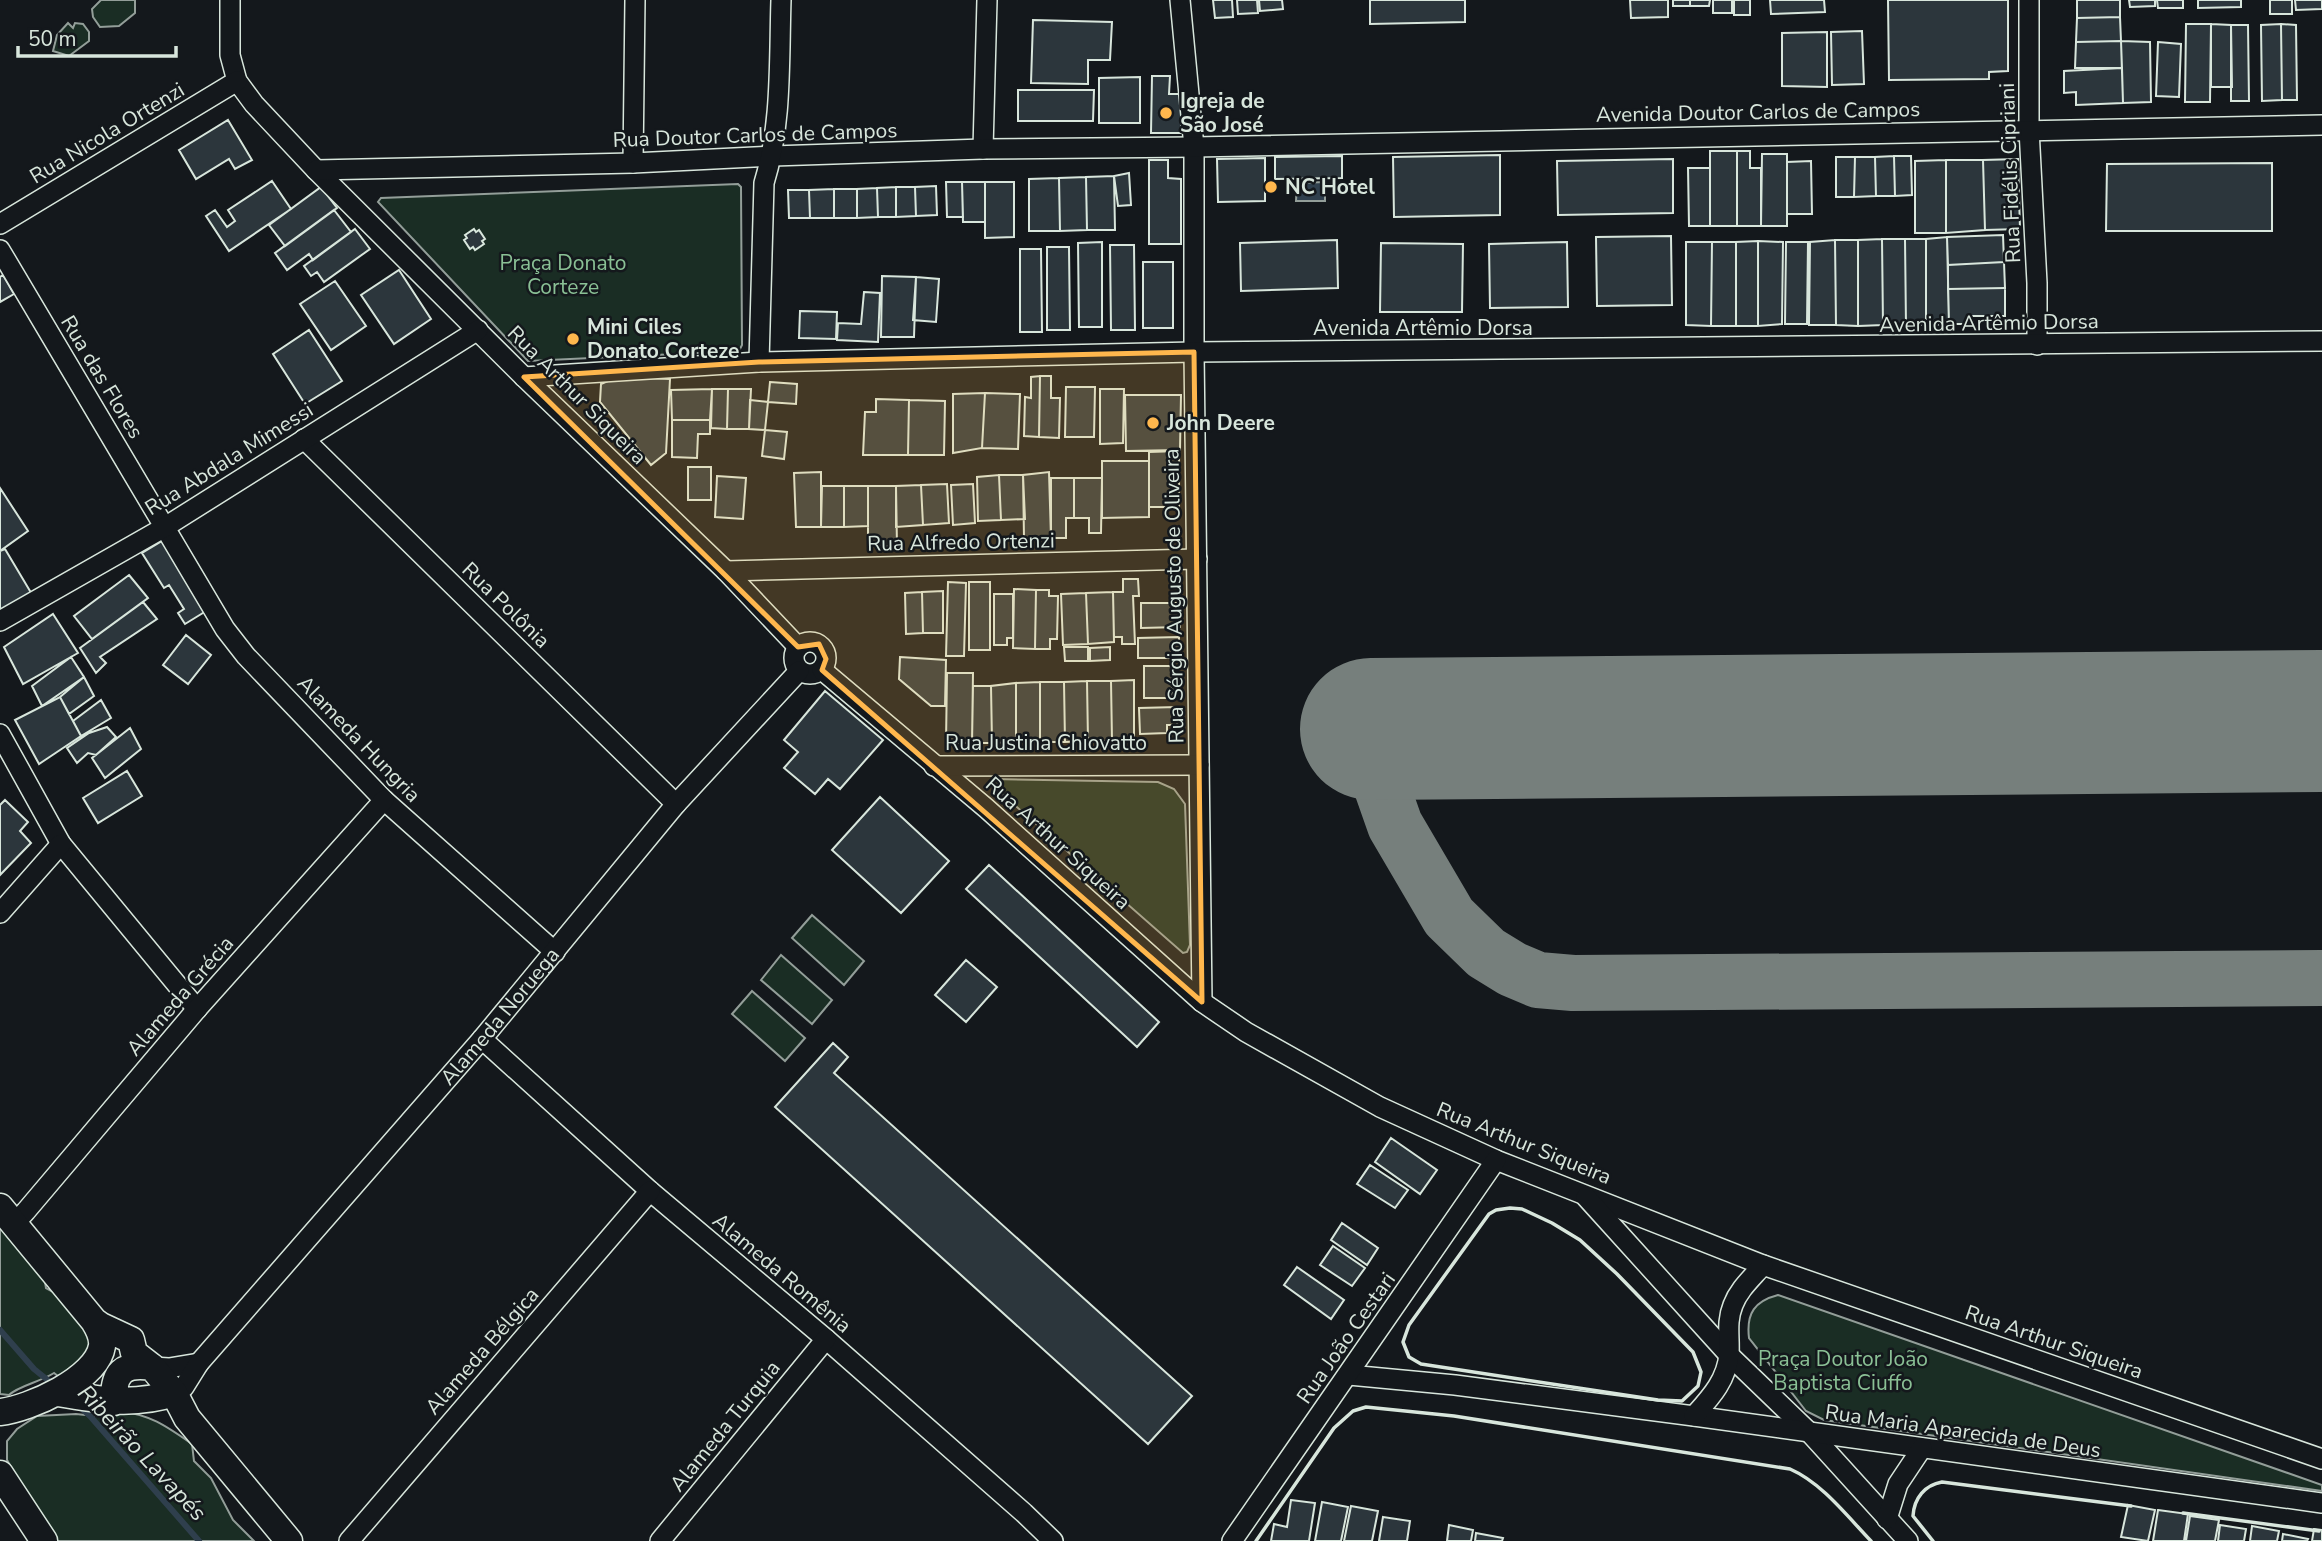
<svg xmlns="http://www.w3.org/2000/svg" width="2322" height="1541" font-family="'Nunito Sans',sans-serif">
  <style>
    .green { fill: #1a2d24; stroke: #939e99; stroke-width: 2 }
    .water { fill: #2f3f4d; stroke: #939e99; stroke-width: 2 }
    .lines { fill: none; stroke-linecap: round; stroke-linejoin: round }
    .stream { stroke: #2f3f4d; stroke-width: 6 }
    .taxiway { stroke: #767f7c; stroke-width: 56 }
    .runway { stroke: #767f7c; stroke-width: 142 }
    .building { fill: #2c363c; stroke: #d8e6dc; stroke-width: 2 }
    .street-casing { stroke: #d8e6dc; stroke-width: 22 }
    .secondary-casing { stroke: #d8e6dc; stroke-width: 29 }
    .street { stroke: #14181c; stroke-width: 19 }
    .secondary { stroke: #14181c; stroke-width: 26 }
    .wall { stroke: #d8e6dc; stroke-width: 3.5 }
    .marked { fill: #ffb74d; fill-opacity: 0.2; stroke: #ffb74d; stroke-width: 5; stroke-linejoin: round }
    .poi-dot { fill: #ffb74d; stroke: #14181c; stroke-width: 2.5 }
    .labels { text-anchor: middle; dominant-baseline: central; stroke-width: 5; stroke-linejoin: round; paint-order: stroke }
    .poi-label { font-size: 21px; font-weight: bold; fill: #d8e6dc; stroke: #14181c; text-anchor: start }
    .street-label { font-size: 21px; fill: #d8e6dc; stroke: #14181c }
    .park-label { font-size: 21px; fill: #8ac095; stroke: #14181c }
    .water-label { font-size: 23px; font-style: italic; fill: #d8e6dc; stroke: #14181c }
  </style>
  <rect width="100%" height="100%" fill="#14181c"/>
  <path class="green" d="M101,0H135V13L119,26L100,27L93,17L92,9Z
    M68,23L73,28L75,23L83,24L89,32V41L69,56L53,51L57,35Z
    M738,184L741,187L742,345L739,351L528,361L378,202L381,198Z
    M993,779L1158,782L1174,789L1185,804L1190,945L1187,952L1183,953L993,786L991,781Z
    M812,915L864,961L844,985L792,938Z
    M781,955L832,1000L812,1024L761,980Z
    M752,991L805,1038L785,1061L732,1014Z
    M0,1214L47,1275L45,1282L46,1288L53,1292L58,1291L105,1337L63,1380L54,1373C40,1382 18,1386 9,1395L0,1394Z
    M1778,1295L2322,1485V1491L1824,1420L1806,1411L1749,1338C1746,1313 1755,1301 1778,1295Z
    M120,1411C151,1415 166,1426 192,1444L194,1461L211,1478L233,1520L254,1541H47L38,1515L7,1460V1441L17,1429L37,1416L76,1414L104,1417Z"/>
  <path class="water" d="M1325,182V201H1296L1297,183Z"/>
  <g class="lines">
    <path class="stream" d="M0,1330L34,1369L55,1386
      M80,1407L90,1416L199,1541"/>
    <path class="taxiway" d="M1371,729L1382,788L1395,825L1449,917L1486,953L1512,969L1538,980L1573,983L2322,978"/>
    <path class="runway" d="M1371,729L2322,721"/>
  </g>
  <path class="building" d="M1213,0H1232L1233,17L1215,18Z
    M1237,0H1257L1258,13L1238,14Z
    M1259,0H1282L1283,9L1260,11Z
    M1370,0H1465V22L1370,24Z
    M1630,0H1668V17L1631,18Z
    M1673,0H1690V6H1673Z
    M1690,0H1710L1709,6H1690Z
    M1713,0H1732V13H1713Z
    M1734,0H1750V15H1734Z
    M1770,0H1824L1825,12L1771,14Z
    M1888,0H2008V71L1989,72V79L1889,80Z
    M2077,0H2120V17L2077,18Z
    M2129,0H2155V6L2130,7Z
    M2157,0H2183V8H2158Z
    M2198,0H2241V7L2198,8Z
    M2270,0H2292V14H2270Z
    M2295,0H2322V9L2296,10Z
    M2120,17L2121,41L2076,42L2077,18Z
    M1033,20L1112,22L1110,60H1088V84L1031,83Z
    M2186,24H2211L2210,102H2185Z
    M2211,24L2231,25L2232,87H2211Z
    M2281,24L2296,25L2297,100H2282Z
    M2281,24L2282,100L2262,101L2261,25Z
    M2231,25H2248L2249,101H2231Z
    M1862,31L1864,84L1832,85L1831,32Z
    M1827,32V87L1782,86V33Z
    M2121,41L2122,68H2075L2076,42Z
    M2121,41L2150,42L2151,102L2123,103Z
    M2158,42L2181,44L2179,97L2156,96Z
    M2122,68L2123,103L2076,105V92L2064,93V71Z
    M1152,76H1170L1169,94H1182L1181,133H1151Z
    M1140,77V123H1099V78Z
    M1018,90H1094L1093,121H1018Z
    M228,120L252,160L235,169L229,159L196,179L179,150Z
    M1710,151H1737V226H1710Z
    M1737,151H1750V168H1761V226H1737Z
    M1762,154H1787V226H1761Z
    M1500,155V215L1394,217L1393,157Z
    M1342,156V178L1275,179V157Z
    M1894,156H1911L1912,195L1895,196Z
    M1894,156L1895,196H1876L1875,157Z
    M1836,157H1855L1854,197H1836Z
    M1855,157H1875L1876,196L1854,197Z
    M1265,158V201L1218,202L1217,159Z
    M1673,159V213L1558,215L1557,161Z
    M2018,159L2020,229L1985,230L1983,160Z
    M1149,160H1168V178L1181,179V244H1149Z
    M1946,160H1983L1985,230L1946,233Z
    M1946,160V233H1915V161Z
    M1811,161L1812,214H1787V162Z
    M2272,163V231H2106L2107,164Z
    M1688,168H1710V226H1689Z
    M1129,173L1131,205L1118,206L1114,176Z
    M1114,176L1115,230H1087L1086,177Z
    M1086,177L1087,230L1060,231L1059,178Z
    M1059,178L1060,231H1029V179Z
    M272,181L291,209L229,251L206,216L215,210L227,227L235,221L228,210Z
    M946,182H962L963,217H947Z
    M962,182H985V222H963Z
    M985,182H1014V237L985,238Z
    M936,186L937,215L916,216L915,187Z
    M321,187L337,208L285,246L269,225Z
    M896,187V217H878L877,188Z
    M896,187H915L916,216L896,217Z
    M877,188L878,217L857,218V189Z
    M834,189V218H810L809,190Z
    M834,189H857V218H834Z
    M788,190H809L810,218H789Z
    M334,210L351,232L313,260L309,254L287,270L275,253Z
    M355,229L370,249L324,282L317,272L311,276L304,266Z
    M474,229L476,232L479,230L485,239L482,241L484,244L475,250L473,247L470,249L464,240L467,238L465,235Z
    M2003,235L2004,262L1948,265L1947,237Z
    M1671,236L1672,305L1597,306L1596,237Z
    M1947,237L1949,324L1926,325V239Z
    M1882,239H1905L1906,325H1883Z
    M1882,239L1883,325L1858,326V240Z
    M1905,239H1926V325H1906Z
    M1337,240L1338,288L1241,291L1240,243Z
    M1835,240L1836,325H1809L1810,242Z
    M1835,240H1858V326L1836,325Z
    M1758,241L1783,242L1782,324L1758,326Z
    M1758,241V326H1736V242Z
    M1102,242V327H1079L1078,243Z
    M1567,242L1568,307L1490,308L1489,244Z
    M1686,242H1712L1711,326L1686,325Z
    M1712,242H1736V326H1711Z
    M1786,242H1808L1807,324H1785Z
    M1381,243L1463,244L1462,312H1380Z
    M1110,245H1134L1135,330H1111Z
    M1047,247H1069L1070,330H1047Z
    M1020,249H1041L1042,332H1020Z
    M1143,262H1173V328H1143Z
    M2004,262L2005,288L1948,289V265Z
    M399,270L431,319L394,344L361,295Z
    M3,275L14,294L0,302V277Z
    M882,276L916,277L914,337H881Z
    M916,277L939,279L936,322L913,320Z
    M335,281L366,326L331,350L300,304Z
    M2005,288V316H1971V324H1949L1948,289Z
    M864,292L880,293L878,342L837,340L838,323L861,324Z
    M800,311L837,312L836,339L799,338Z
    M309,330L342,381L305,404L273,354Z
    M1040,376L1039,437L1024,436L1025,397L1031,398V377Z
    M1040,376H1051V398H1060L1059,438L1039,437Z
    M617,377L670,379L666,453L651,465L600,402L601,384Z
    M770,382L797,384L796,404L768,402Z
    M1066,387H1095L1094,437H1065Z
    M712,389L710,420H672L671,390Z
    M712,389H728L727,429L711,428Z
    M728,389H751L749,429H727Z
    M1100,389H1124L1123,443L1100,444Z
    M985,393L1020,394L1018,449L982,448Z
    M985,393L982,448L953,453V394Z
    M1125,395H1181L1180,450L1126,451Z
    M876,399L909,400L908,455H863L865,412H876Z
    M750,400L768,402L765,430L749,429Z
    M909,400L945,401L944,455H908Z
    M672,420H710V434H698L697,458L672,457Z
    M765,430L787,432L784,459L762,456Z
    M1179,451V507H1149V452Z
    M1102,461H1149V517L1102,518Z
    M688,467H711V500H688Z
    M821,472V527H796L794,473Z
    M1049,472L1051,538H1024L1023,475Z
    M999,475H1023L1025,519L1001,520Z
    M999,475L1001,520L978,521L977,477Z
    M717,476L746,478L743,519L715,517Z
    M1051,478H1074V518H1066V538H1051Z
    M1074,478H1102L1101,533H1089V518H1074Z
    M947,484L949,523L923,525L921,485Z
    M973,484L975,523L953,525L951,485Z
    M921,485L923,525L896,527V486Z
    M822,486H844V527H821Z
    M844,486H868V526L844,527Z
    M868,486H896L897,546H868Z
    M0,488L28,531L0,551Z
    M167,538L211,608L185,624L178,613L184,609L169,585L164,588L142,553Z
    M5,549L33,596L0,611V551Z
    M129,575L148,598L92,639L74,616Z
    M1123,579H1138L1139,596H1133L1135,644H1122V637H1114L1113,592H1123Z
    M948,582L966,583L964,656H946Z
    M969,582H990V650H969Z
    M1014,589L1036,590L1035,649L1013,648Z
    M1036,590H1049V596H1058L1057,639H1050V649H1035Z
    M943,591V633H923L922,592Z
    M922,592L923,633L906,634L905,593Z
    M1113,592L1114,642L1088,644L1086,593Z
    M1086,593L1088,644L1063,645L1061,594Z
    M994,594H1013V638H1007V645H994Z
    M143,602L157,619L100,657L106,663L96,673L80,648Z
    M1141,603H1180V627L1141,628Z
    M53,614L78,653L23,684L4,647Z
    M186,635L211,655L188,684L163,665Z
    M1179,637V658H1138V638Z
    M1064,647H1088V661H1065Z
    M1110,647V660L1090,661V648Z
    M71,657L84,677L42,706L32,686Z
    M900,657L946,660L945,706H931L899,679Z
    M1144,666H1173L1172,698H1144Z
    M947,673H973L972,743H946Z
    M84,677L94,696L69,714L60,697Z
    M1134,680V741H1112L1111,681Z
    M1087,681H1111L1112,741H1088Z
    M1087,681L1088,741L1065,742L1064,682Z
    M1040,682H1064L1065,742H1040Z
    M1040,682V742H1016V683Z
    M1016,683V742L992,743L991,686Z
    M973,686H991L992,743H972Z
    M825,691L883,740L840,789L828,779L815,794L784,768L798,752L784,740Z
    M60,697L81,736L39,764L15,720Z
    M101,700L111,718L81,736L73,721Z
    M1177,707V725H1167V733L1140,734L1139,708Z
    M107,727L116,737L96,755L88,753L77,763L67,748L89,733Z
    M130,728L141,749L105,778L92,758Z
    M127,771L142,796L98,823L83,798Z
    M880,797L949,861L901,913L832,850Z
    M5,800L28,822L20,831L31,843L0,875V805Z
    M989,865L1159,1022L1137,1047L966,889Z
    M966,960L997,987L966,1022L935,995Z
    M833,1043L848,1057L834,1073L1192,1396L1148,1444L775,1107Z
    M1391,1138L1437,1170L1420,1194L1375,1162Z
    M1370,1165L1408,1190L1395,1208L1357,1184Z
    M1342,1223L1378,1248L1367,1265L1331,1240Z
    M1333,1246L1365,1268L1352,1286L1320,1265Z
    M1297,1267L1344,1300L1331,1319L1284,1285Z
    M1291,1500L1315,1503L1309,1541H1271L1274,1524L1287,1527Z
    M1322,1502L1348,1507L1341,1541H1315Z
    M2128,1505L2155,1510L2148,1541L2121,1537Z
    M1351,1506L1378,1511L1372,1541H1344Z
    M2158,1510L2188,1514L2184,1541H2153Z
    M2190,1516L2219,1520L2215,1541H2186Z
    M1383,1517L1410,1521L1407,1541H1379Z
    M1449,1525L1473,1530L1471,1541H1447Z
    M2220,1525L2246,1529L2244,1541H2218Z
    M2252,1526L2279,1531L2277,1541H2250Z
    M2314,1529L2322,1530V1541H2312Z
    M1476,1533L1503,1538L1502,1541H1475Z
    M2283,1534L2308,1539L2307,1541H2282Z"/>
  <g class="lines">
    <g class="street-casing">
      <g id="street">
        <path d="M230,0V55L237,81L254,104L316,170L524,377L726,571L798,647"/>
        <path d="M1180,0L1194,147V352L1202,1002"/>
        <path d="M2029,0V129L2037,283V345"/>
        <path d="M983,149L987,0"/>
        <path d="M633,163L635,0"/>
        <path d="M316,170L633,163L773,156L983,149L1194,147L2322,125"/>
        <path d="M0,224L237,81"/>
        <path d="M0,250L225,629L246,656L384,800L555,952"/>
        <path d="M759,362L764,183C782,125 779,61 781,0"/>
        <path d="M524,377L759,362L1194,352L2322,341"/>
        <path d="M304,439L676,804"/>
        <path d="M726,571L1197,559"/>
        <path d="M0,621L165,527L478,330"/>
        <circle cx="810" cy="658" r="16"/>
        <path d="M822,670L986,808L1202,1002L1246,1032L1380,1107L1496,1160L1763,1265L2322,1459"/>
        <path d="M0,734L61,844L197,1009"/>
        <path d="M934,766L1199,765"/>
        <path d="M0,913L61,844"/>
        <path d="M482,1039L650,1191L826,1339L1024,1513L1053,1541"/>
        <path d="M1586,1197L1729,1355L1810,1433L1908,1541"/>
        <path d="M14,1224L26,1211L197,1009L384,800"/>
        <path d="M152,1367L169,1368L199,1363"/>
        <path d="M1349,1375L1455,1385L1694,1416L2322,1503"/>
        <path id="s1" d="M174,1393L184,1387L199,1363L482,1039L676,804L799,671"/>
        <path d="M1694,1416C1710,1398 1727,1380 1729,1354C1730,1337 1726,1322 1733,1305C1739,1289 1752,1278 1763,1265"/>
        <path d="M1887,1519L1898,1484L1922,1448"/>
        <path d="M349,1541L650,1191"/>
        <path d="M660,1541L826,1339"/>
        <path d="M1232,1541L1496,1160"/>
      </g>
    </g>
    <g class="secondary-casing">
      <path id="secondary" d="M0,1207L94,1321L101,1326L131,1340L134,1353L152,1367L174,1393L187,1418L289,1541
        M58,1393C97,1400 135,1406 174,1393
        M114,1402C113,1373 122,1363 152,1367
        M0,1412C29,1409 97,1379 102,1346C103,1337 99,1329 94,1321
        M0,1474L44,1541"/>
    </g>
    <use href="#street" class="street"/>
    <use href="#secondary" class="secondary"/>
    <path class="wall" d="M1510,1208L1522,1209L1552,1223L1580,1240L1617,1274L1693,1352L1701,1372L1698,1386L1682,1401L1658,1400L1421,1364L1409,1357L1403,1342L1409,1325L1489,1214L1496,1210Z
      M2183,1513L2319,1531
      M1256,1541L1334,1428L1353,1411L1366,1407L1454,1416L1790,1469C1822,1483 1847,1516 1871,1541
      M1933,1541L1913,1516C1914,1498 1925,1485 1942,1482L2131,1506"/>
  </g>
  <path class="marked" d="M1194,352L1202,1002L822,670L826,659L819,644L798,647L524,377L759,362Z"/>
  <g class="poi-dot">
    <circle cx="1166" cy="113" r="7"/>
    <circle cx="1271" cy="187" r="7"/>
    <circle cx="573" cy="339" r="7"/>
    <circle cx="1153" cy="423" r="7"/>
  </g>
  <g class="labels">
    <g class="poi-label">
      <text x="1180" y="101">Igreja de<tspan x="1180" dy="24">São José</tspan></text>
      <text x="1285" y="187">NC Hotel</text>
      <text x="587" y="327">Mini Ciles<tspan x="587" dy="24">Donato Corteze</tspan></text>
      <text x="1167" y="423">John Deere</text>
    </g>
    <g class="street-label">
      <text transform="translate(1758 112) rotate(-1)">Avenida Doutor Carlos de Campos</text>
      <text transform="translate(107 133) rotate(-31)">Rua Nicola Ortenzi</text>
      <text transform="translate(755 135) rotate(-2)">Rua Doutor Carlos de Campos</text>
      <text transform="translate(2010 173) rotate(-92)">Rua Fidélis Cipriani</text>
      <text transform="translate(1989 323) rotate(-1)">Avenida Artêmio Dorsa</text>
      <text x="1423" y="328">Avenida Artêmio Dorsa</text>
      <text transform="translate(102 377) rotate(59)">Rua das Flores</text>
      <text transform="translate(577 395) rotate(45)">Rua Arthur Siqueira</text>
      <text transform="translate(229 459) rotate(-32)">Rua Abdala Mimessi</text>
      <text transform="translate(961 542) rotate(-1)">Rua Alfredo Ortenzi</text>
      <text transform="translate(1174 596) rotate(-91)">Rua Sérgio Augusto de Oliveira</text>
      <text transform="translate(506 605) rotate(44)">Rua Polônia</text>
      <text transform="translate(359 739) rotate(46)">Alameda Hungria</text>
      <text x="1046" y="743">Rua Justina Chiovatto</text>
      <text transform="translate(1058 843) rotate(42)">Rua Arthur Siqueira</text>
      <text transform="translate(180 996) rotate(-49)">Alameda Grécia</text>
      <text stroke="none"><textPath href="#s1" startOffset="499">Alameda Noruega</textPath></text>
      <text transform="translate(1524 1143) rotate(22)">Rua Arthur Siqueira</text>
      <text transform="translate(782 1273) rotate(40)">Alameda Romênia</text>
      <text transform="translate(1346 1338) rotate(-55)">Rua João Cestari</text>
      <text transform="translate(2054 1342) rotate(19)">Rua Arthur Siqueira</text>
      <text transform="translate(482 1351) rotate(-49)">Alameda Bélgica</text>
      <text transform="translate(725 1426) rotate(-51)">Alameda Turquia</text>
      <text transform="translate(1963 1431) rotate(8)">Rua Maria Aparecida de Deus</text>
    </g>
    <g class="park-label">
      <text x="563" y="263">Praça Donato<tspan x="563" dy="24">Corteze</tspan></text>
      <text x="1843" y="1359">Praça Doutor João<tspan x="1843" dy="24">Baptista Ciuffo</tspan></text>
    </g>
    <g class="water-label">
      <text transform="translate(142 1453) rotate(47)">Ribeirão Lavapés</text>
    </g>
  </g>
  <path d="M18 46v10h158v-10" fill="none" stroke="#d8e6dc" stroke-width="3.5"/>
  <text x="28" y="46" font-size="21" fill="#d8e6dc" stroke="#14181c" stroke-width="5" paint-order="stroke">50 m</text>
</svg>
